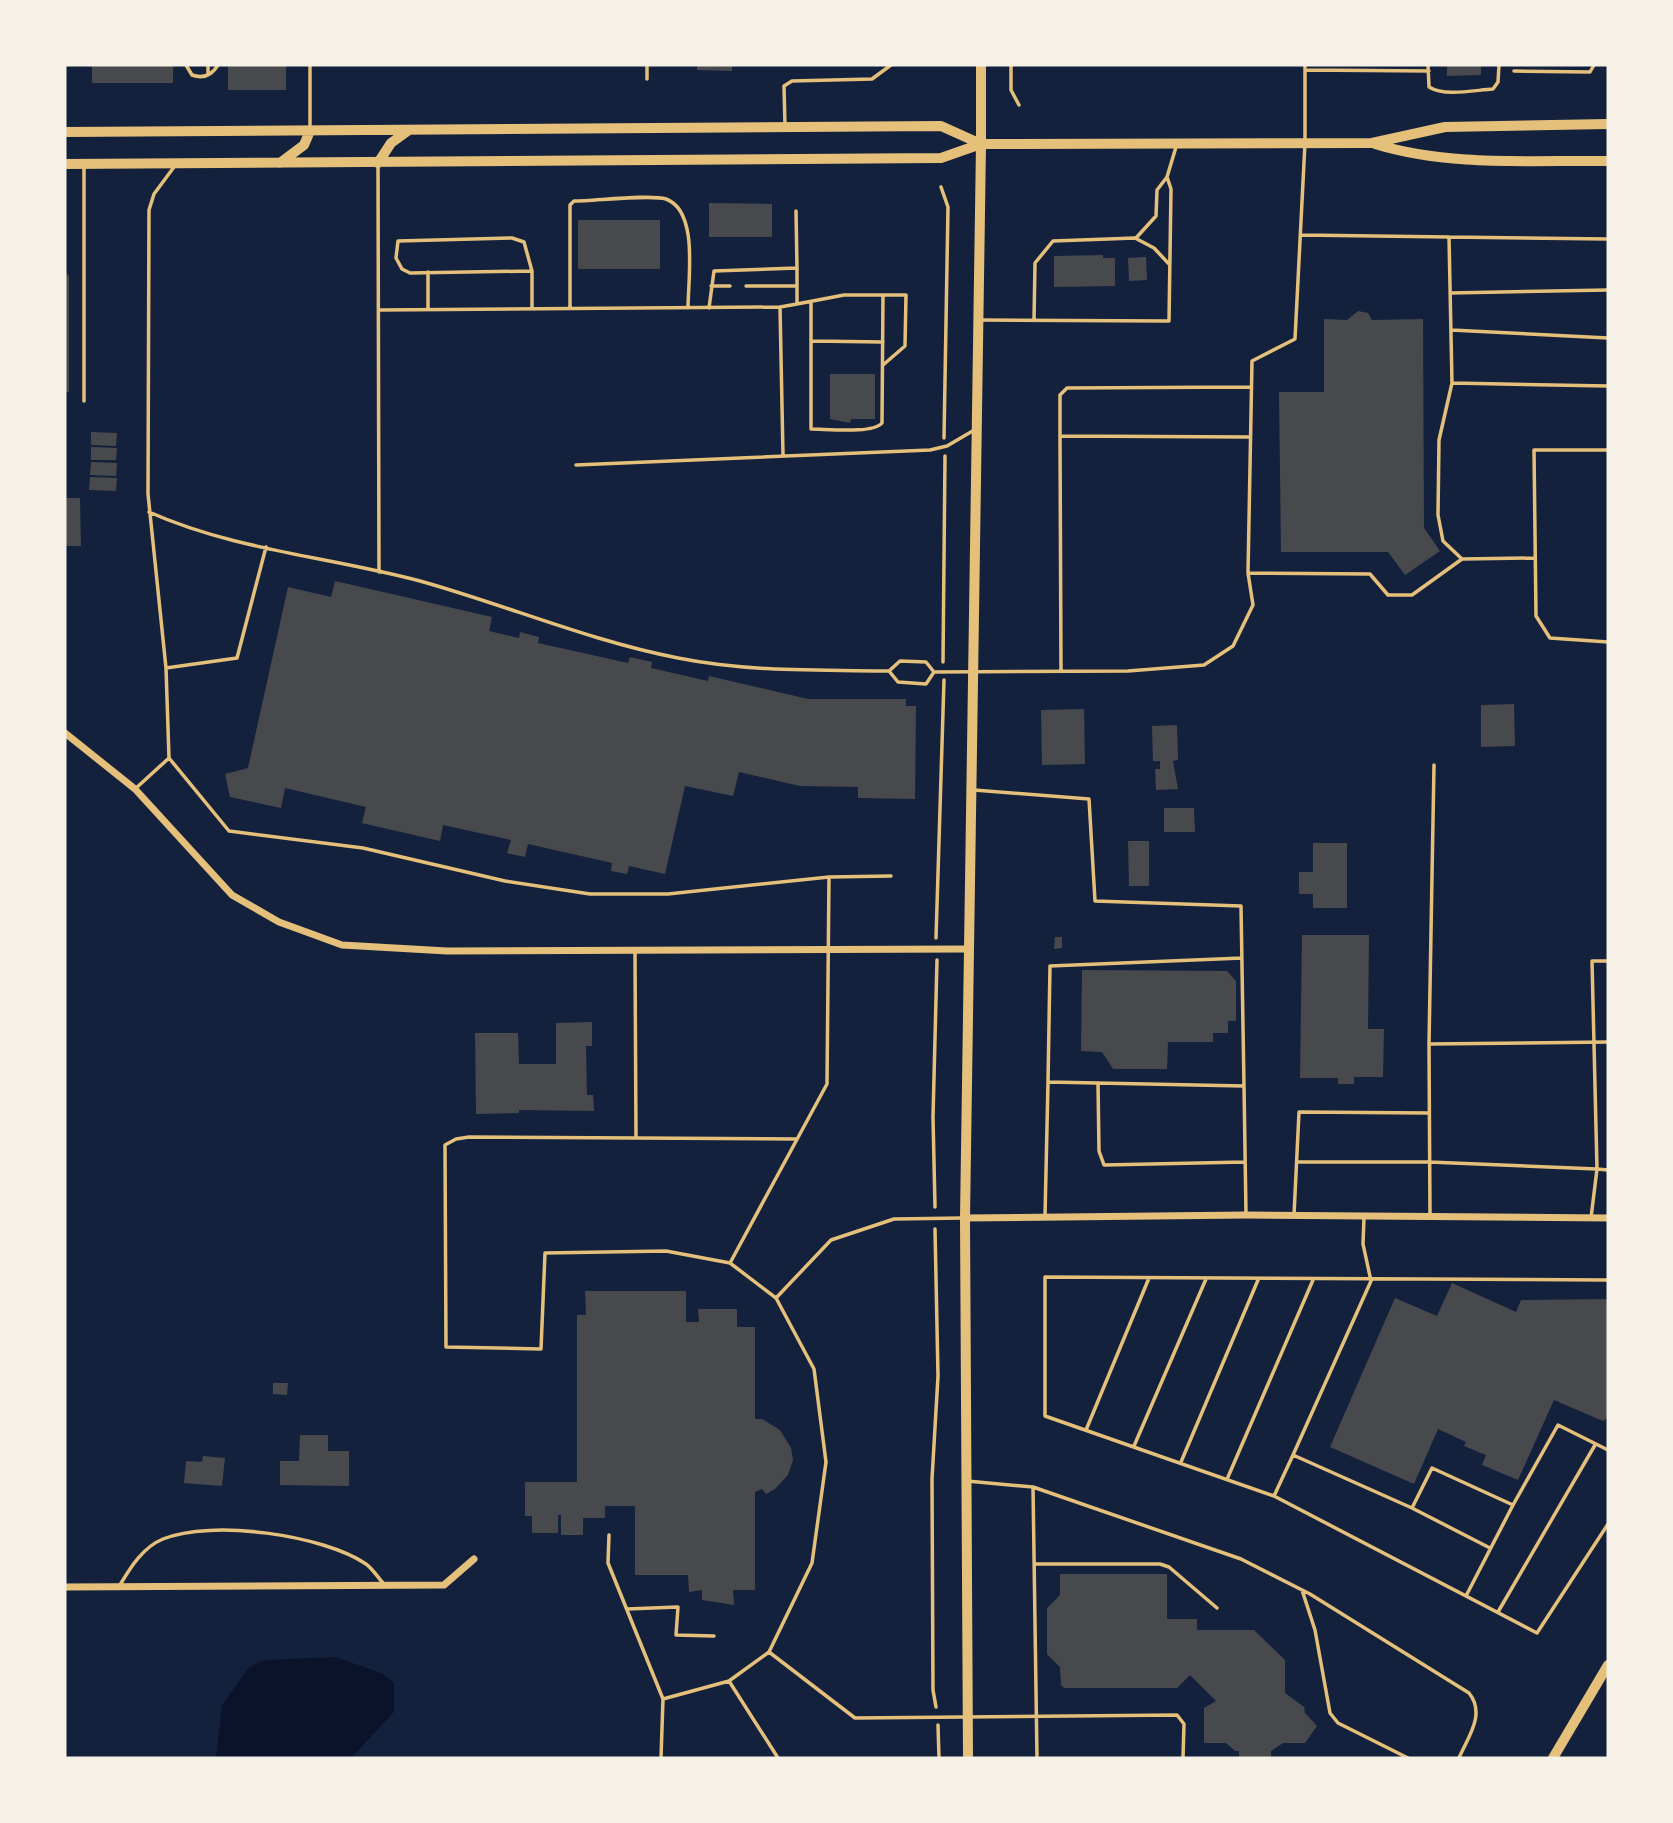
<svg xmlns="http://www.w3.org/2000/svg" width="1673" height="1823" font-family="'DM Sans',sans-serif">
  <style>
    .water { fill: #0b132b }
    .building { fill: #48494c }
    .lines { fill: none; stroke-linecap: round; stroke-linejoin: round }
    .path { stroke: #e5c07b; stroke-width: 3.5 }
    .service { stroke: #e5c07b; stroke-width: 3.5 }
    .minor { stroke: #e5c07b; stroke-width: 7 }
    .tertiary { stroke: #e5c07b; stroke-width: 10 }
    .secondary { stroke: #e5c07b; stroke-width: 10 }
  </style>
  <rect width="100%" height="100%" fill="#14213d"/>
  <path class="water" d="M336,1657L383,1674L394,1683V1712L351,1758H216L222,1705L249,1667L265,1660Z"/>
  <path class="building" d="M92,65H173V83H92Z
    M228,65H286V90H228Z
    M697,65H732V71L697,70Z
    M1447,65H1481V75L1447,76Z
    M709,203L772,204V237H709Z
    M578,220H660V269H578Z
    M1103,255V258H1115V286L1054,287V256Z
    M1146,257L1147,280L1129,281L1128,258Z
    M65,272L69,276V392H65Z
    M1358,311L1368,313L1372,320L1423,319L1424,528L1440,551L1405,575L1388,552H1281L1279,392H1324V319L1347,320Z
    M830,374H875V419H851L850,423L830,419Z
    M91,432L117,433L116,446L91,445Z
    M91,447L117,448L116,460H91Z
    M91,462L117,463L116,476L90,475Z
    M90,477L117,478L116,491L89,490Z
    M65,498H80L81,546H65Z
    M335,581L492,617L489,631L519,638L520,632L539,637L538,643L628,663L630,657L652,662L651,668L708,681L709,676L808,699H906V706H916L915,799L858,798V787L800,786L739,772L733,796L685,786L665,874L629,866L627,874L611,871L612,863L528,844L525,857L507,853L511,840L443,825L440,841L362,823L366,807L285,788L281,808L230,797L225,774L248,768L288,587L331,597Z
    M1514,704L1515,746L1481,747V705Z
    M1084,709L1085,764L1042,765L1041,710Z
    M1177,725L1178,760L1173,761L1178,789L1156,790L1155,769H1160V761H1153L1152,726Z
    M1164,808H1194L1195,832H1164Z
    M1128,841H1149V886H1129Z
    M1313,843H1347V908H1313V894H1299V872H1313Z
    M1302,935H1369L1368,1029H1384L1383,1077H1354V1084H1338V1078H1300Z
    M1055,937H1062V948L1054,949Z
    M1082,970L1227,971L1236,981V1021H1228V1033H1213V1042H1168L1167,1069H1113L1102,1052L1081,1051Z
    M592,1022V1046H586L587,1095H593L594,1111L519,1110V1113L476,1114L475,1033H518L519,1064H556V1023Z
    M1452,1283L1516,1312L1521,1300L1608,1299V1418L1603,1421L1554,1400L1518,1480L1482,1465L1486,1455L1464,1446L1466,1442L1438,1429L1414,1484L1330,1447L1395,1298L1437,1316Z
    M585,1291H686V1322H699L698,1309H737V1327H755V1419H762L780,1430L791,1448L793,1460L788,1475L775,1489L766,1494L762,1489L755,1492V1590H733L734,1605L702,1600V1590L689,1592L688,1575H635V1506H605V1518H583V1535H561V1515H558V1533H532V1516H525V1482H577V1315H586Z
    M273,1383H288L287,1395L273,1394Z
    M300,1435H328V1451H349V1486L280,1485V1461H299Z
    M203,1456L225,1458L222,1486L184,1483L186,1461L202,1462Z
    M1060,1574H1167V1619H1197V1630H1254L1285,1660V1693L1304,1707L1305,1713L1317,1726L1305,1743H1283L1271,1751V1757H1239V1751H1235L1226,1743H1204V1708L1216,1701L1190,1675L1177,1688H1064L1061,1685L1060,1667L1047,1654V1608L1060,1595Z"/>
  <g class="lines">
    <path class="path" d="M1011,65V90L1019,105
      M941,187L948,207L944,438
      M943,662L945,456
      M936,938L944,680
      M935,1207L933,1117L937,960
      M935,1229L938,1376L932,1479L933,1690L936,1707
      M938,1725L939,1758"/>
    <path class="service" d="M186,65L192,75C203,79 212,75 218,65
      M310,65V129
      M647,65V79
      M1305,65V143L1295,339L1252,361L1248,573L1370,574L1388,595H1412L1462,559L1535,558
      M1428,65L1429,87C1445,97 1475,90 1493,89L1498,82L1499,65
      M1305,70L1429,71
      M1514,71L1590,72L1594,65
      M208,75V65
      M785,126L784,86L792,81L872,79L891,65
      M84,165V401
      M378,165L379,572
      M1301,235L1449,237L1452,383L1439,440L1438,515L1443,541L1462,559
      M1449,237L1608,239
      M1136,238L1156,216L1157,190L1167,177L1176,147
      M532,271L524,242L512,238L398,241L396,258L402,269L410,273L532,271V309
      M428,272V309
      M711,286H730
      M746,286H797
      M1450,293L1608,290
      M811,302V429C827,429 873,434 882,423L883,295
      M797,304L844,295H906L905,346L883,365
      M780,307L797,304V268
      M570,308V205L574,201C594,201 651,194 666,199C699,211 688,279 688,308
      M709,308L714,271L797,268L796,211
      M379,310L780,307L783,455
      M980,320L1169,321L1171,189L1167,177
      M1034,320L1035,263L1053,241L1135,238L1154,248L1169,264
      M1451,330L1608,338
      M812,341L883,342
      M1452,383L1608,386
      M1060,436V395L1067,388L1250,387
      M1608,450H1534L1536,616L1550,638L1608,642
      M576,465L930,450L947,446L976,429
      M149,512C234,550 330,557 420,581C506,605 590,641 678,658C748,672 819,670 889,671L900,661L926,662L934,672
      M166,668L237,658L266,547
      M889,671L898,682L926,684L934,672
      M1061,671L1060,436L1249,437
      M934,672L1128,671L1204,665L1233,646L1253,605L1248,573
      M169,758L229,831L363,848L505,881L590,894H668L829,877L827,1084L730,1263L776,1298
      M135,789L169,758L166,668L148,494L149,210L154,194L174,167
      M974,790L1089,799L1095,901L1241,906L1244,1086
      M829,877L891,876
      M635,952L636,1137
      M1608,961H1592L1597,1169L1608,1170
      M1429,1044L1434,765
      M1048,1082L1050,966L1242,958
      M1098,1083L1099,1151L1104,1165L1245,1162
      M1297,1162H1429L1597,1169L1591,1218
      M1294,1215L1299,1112L1429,1113
      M1430,1215L1429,1044L1608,1042
      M1045,1216L1048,1082L1244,1086L1246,1214
      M963,1218L894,1219L831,1240L776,1298L814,1369L826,1462L812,1563L769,1652L855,1718L1177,1715L1184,1724L1183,1758
      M1364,1218L1363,1244L1371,1281L1293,1455L1412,1508L1432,1468L1513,1505L1558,1425L1608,1450
      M730,1263L666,1251L545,1253L541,1349L446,1347L445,1145L456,1139L469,1137L797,1139
      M1086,1430L1149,1278
      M1134,1446L1206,1279
      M1293,1455L1274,1496L1045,1416V1277L1608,1280
      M1181,1462L1258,1280
      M1228,1477L1313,1280
      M967,1481L1033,1487L1037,1758
      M1033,1487L1241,1559L1310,1594L1469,1693C1486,1714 1468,1737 1459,1758
      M1274,1496L1537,1633L1608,1524
      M1412,1508L1490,1548
      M609,1535L608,1563L663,1699
      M1036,1564H1160L1169,1567L1217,1608
      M120,1585C130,1568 143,1547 163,1539C212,1519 323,1535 366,1564C373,1569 378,1578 384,1584
      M1302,1590L1315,1630L1330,1713L1338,1723L1408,1758
      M1466,1596L1513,1505
      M627,1609L678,1607L676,1635L714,1636
      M1498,1612L1595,1445
      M729,1681L778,1758
      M661,1758L663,1699L729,1681L769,1652"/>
    <path class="minor" d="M65,733L135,789L232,895L279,922L342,945L447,951L967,949
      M965,1218L1246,1215L1608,1218
      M65,1587L444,1585L474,1559"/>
    <path class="tertiary" d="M968,1758L965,1218L981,144
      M1553,1758L1608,1665"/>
    <path class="secondary" d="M65,132L941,126L981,144
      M981,144V65
      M1375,144C1450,167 1531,160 1608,161
      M280,163L304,145L310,131
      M378,163L391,143L409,130
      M65,164L941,158L981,144L1372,143L1445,127L1608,124"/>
  </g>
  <rect width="1673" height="1823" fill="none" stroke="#f6f1e7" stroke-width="133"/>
</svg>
